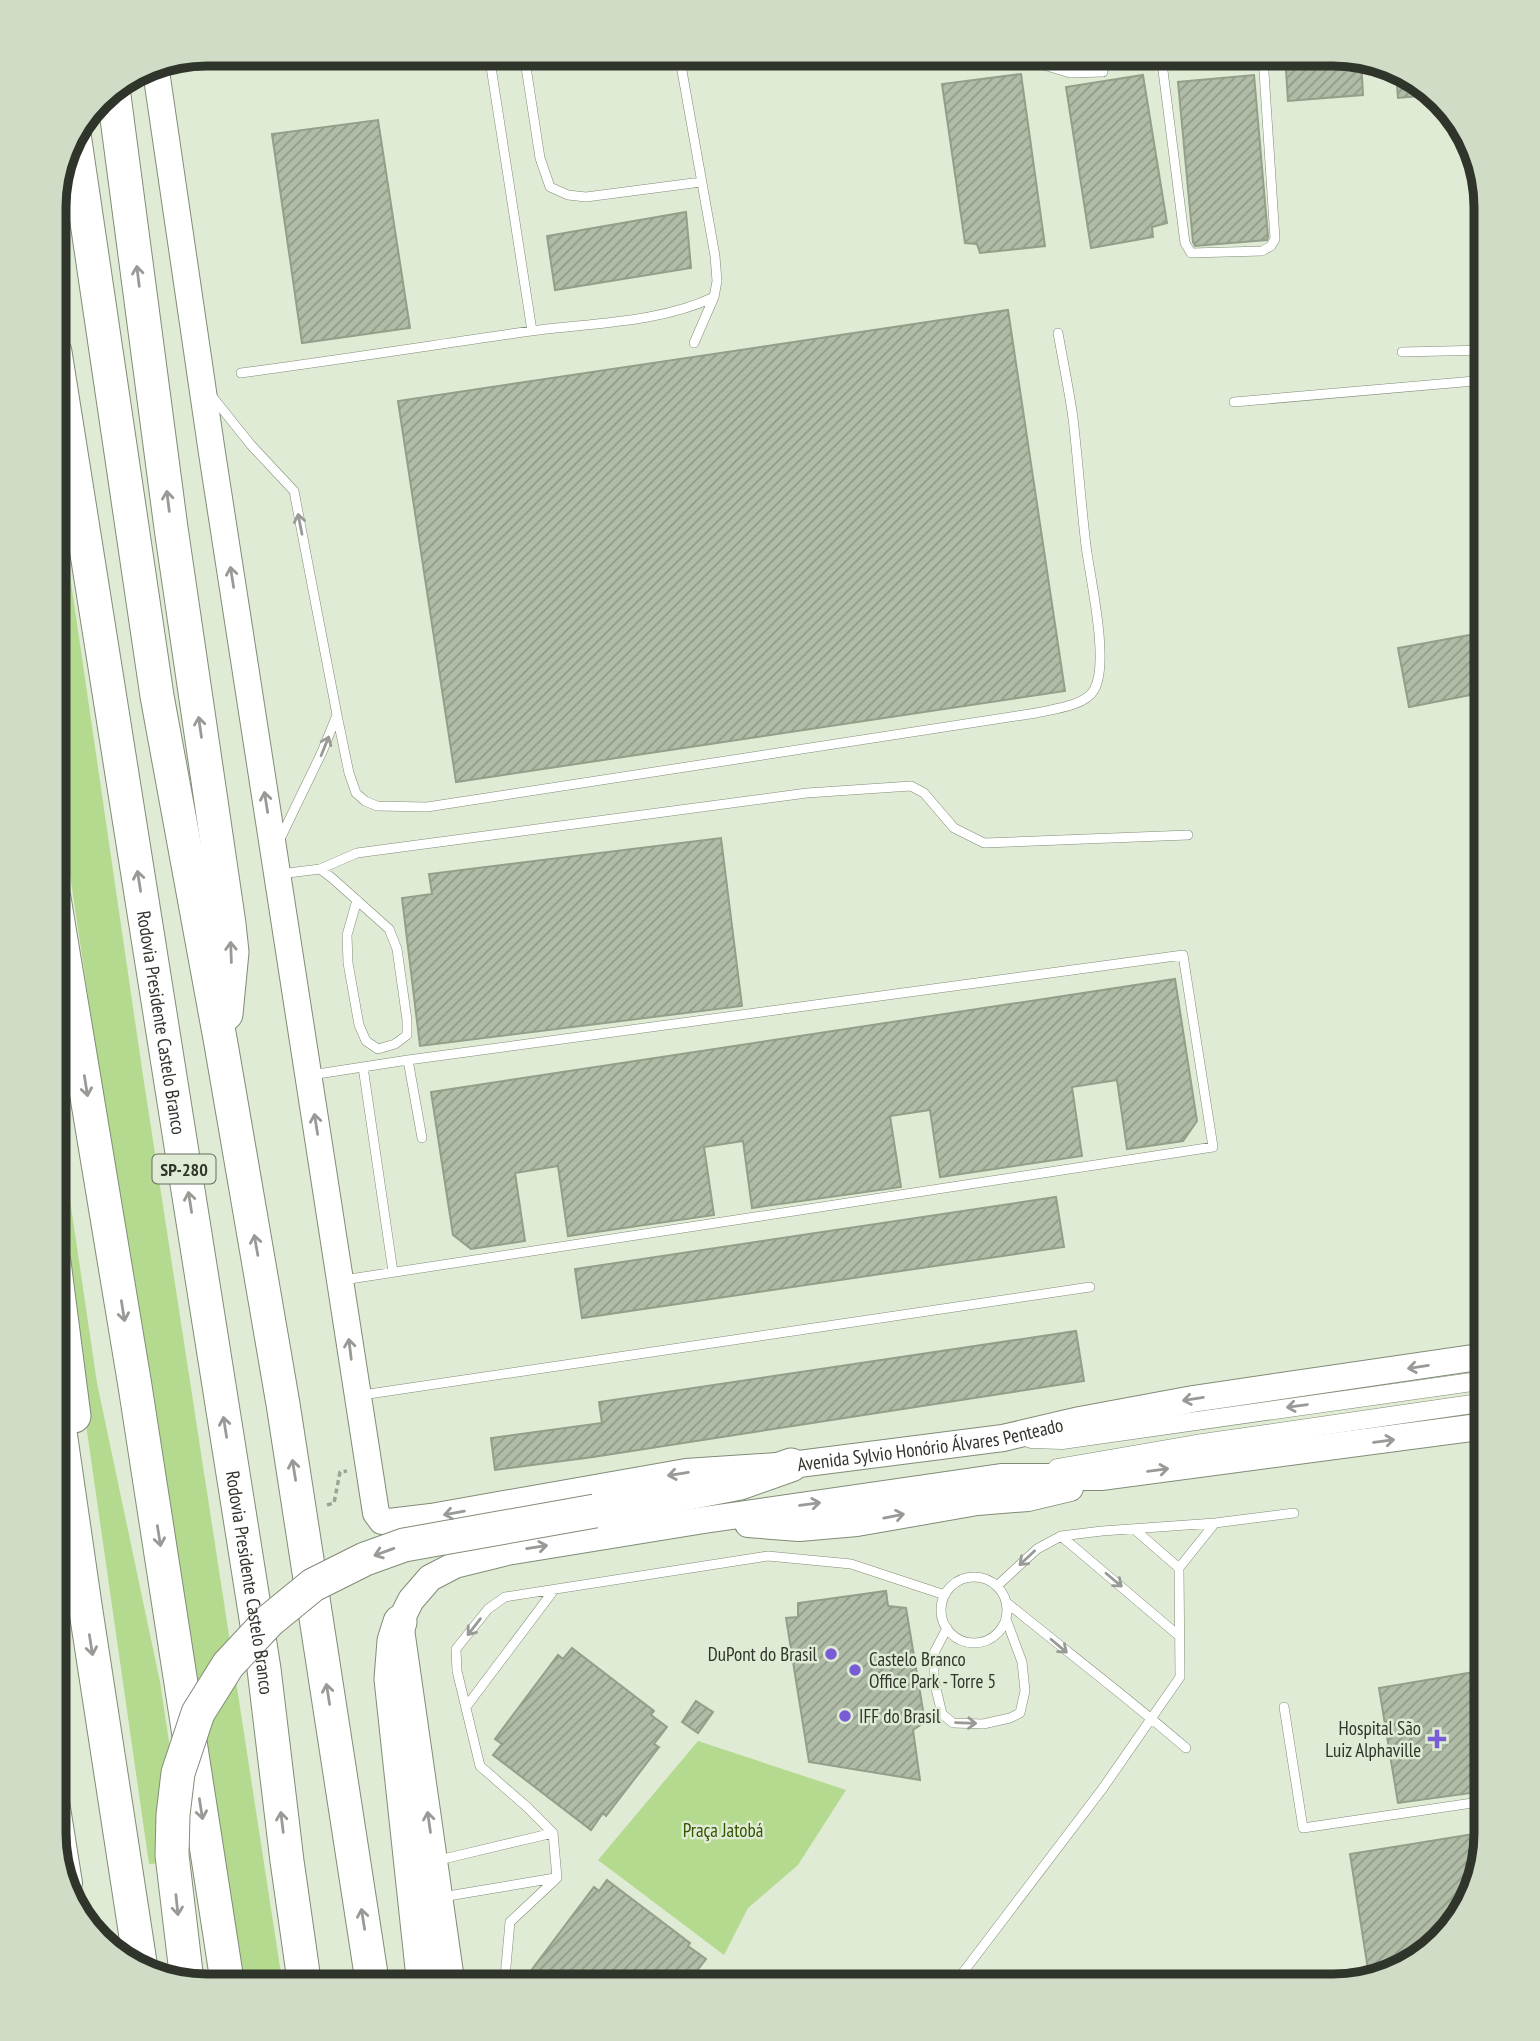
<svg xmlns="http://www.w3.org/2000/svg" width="1540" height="2041" font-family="'PT Sans Narrow',sans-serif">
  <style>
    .green { fill: #b4da8f }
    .building { fill: url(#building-hatch); stroke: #939f89; stroke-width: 2 }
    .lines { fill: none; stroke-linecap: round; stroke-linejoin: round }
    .lane-casing { stroke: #818c77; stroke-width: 10 }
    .street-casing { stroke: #818c77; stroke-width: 19 }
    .secondary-casing { stroke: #818c77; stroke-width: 28 }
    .highway-casing { stroke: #818c77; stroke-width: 35 }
    .path { stroke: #9ba593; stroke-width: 3.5; stroke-dasharray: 5 3.5; stroke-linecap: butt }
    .lane { stroke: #fff; stroke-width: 9 }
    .street { stroke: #fff; stroke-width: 18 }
    .secondary { stroke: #fff; stroke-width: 26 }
    .highway { stroke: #fff; stroke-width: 33 }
    .highway-bridge-casing { stroke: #818c77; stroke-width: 35; stroke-linecap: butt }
    .highway-bridge { stroke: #fff; stroke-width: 33 }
    .oneway { stroke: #989a96 }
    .poi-dot { fill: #795dd7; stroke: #dfebd4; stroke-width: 2.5 }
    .labels { text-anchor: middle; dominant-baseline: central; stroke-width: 5; stroke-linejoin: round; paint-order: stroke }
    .shield { fill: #dfebd4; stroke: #646c5e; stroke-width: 2 }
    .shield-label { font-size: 18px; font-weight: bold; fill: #30352c }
    .street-label { font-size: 19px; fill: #30352c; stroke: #dfebd4 }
    .poi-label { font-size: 19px; fill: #30352c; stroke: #dfebd4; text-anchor: end }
    .park-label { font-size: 19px; fill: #345400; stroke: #dfebd4 }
    .rim { fill: none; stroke: #30352c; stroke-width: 9 }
  </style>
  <defs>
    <pattern id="building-hatch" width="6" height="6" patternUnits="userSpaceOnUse" patternTransform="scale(1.75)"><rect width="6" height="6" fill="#b0bca6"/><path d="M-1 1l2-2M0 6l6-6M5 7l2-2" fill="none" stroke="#909a87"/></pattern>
  </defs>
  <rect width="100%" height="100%" fill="#dfebd4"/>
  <path class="green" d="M55,473L142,1069L283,1987H239L100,1077L54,767Z
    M54,1091L97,1383L160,1682L187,1861L149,1864L54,1201Z
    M698,1741L846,1790L798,1865L748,1908L724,1955L598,1860Z"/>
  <path class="building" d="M1285,55H1342L1361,60L1363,95L1288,101Z
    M1396,71L1410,75L1431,95L1398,98Z
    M1021,74L1045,246L980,253L977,244L965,243L942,84Z
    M1143,75L1167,223L1152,227L1153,237L1091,248L1066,87Z
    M1254,75L1268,237L1267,240L1195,246L1193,242L1178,82Z
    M378,120L410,328L302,343L272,134Z
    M686,212L691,268L555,290L547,236Z
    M1008,310L1065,691L456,782L398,401Z
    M1486,632V692L1409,707L1398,648Z
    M721,838L742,1006L420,1046L402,898L432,894L429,874Z
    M1175,979L1197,1121L1183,1141L1127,1149L1117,1080L1072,1087L1082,1156L940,1177L930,1110L890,1116L901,1187L752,1208L743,1141L704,1147L714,1215L568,1236L558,1166L515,1173L525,1241L471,1249L453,1235L431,1092Z
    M1056,1197L1064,1247L582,1318L575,1269Z
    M1076,1331L1084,1381L593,1457L495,1470L491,1438L602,1423L599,1402Z
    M886,1591L888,1606L906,1608L925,1722L913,1730L920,1780L809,1762L786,1618L798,1617V1603Z
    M572,1648L654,1711L651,1715L667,1727L654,1744L659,1747L606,1816L603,1813L591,1830L493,1755L502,1744L495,1739L558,1655L563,1659Z
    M1486,1670V1791L1398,1803L1379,1688Z
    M696,1701L713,1712L698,1733L682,1722Z
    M1486,1832L1465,1910L1417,1961L1369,1976L1350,1854Z
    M607,1880L690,1943L688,1946L706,1959L693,1976L696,1978L689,1987H530L537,1977L530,1972L594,1887L599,1891Z"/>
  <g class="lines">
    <g class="lane-casing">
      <path id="lane" d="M489,54L532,331
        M524,54L540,158L550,187L568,195L586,197L701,182
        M1008,54L1070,73
        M1070,54V73L1103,72
        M1161,55L1185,243L1191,253L1262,251L1271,246L1275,239L1263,57L1163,64
        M694,343L714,297
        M1402,352L1486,350
        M241,373C338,360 434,345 531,331C590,323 660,323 714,297L717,281L715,256L679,54
        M211,395L251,445L294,491L337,715L322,752L279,841
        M1234,402L1486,380
        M337,715L349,773L356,793L365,801L377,806L427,807L1036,713C1053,709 1085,706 1094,690C1110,663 1090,578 1086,546C1081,504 1078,461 1073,418C1069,390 1063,361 1058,333
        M320,869L332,878L389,929L397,949L407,1020V1035L395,1044L378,1049L366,1041L359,1025L348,963L347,935L357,900
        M280,874L320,869L357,853L807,793L911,786L924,793L954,828L984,843L1188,835
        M408,1060L422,1138
        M363,1067L393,1272
        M311,1075L408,1060L1183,955L1213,1147L343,1280
        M362,1395L1090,1287
        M1134,1529L1179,1568
        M1061,1536L1178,1635
        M941 1610a33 33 0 1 1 66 0a33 33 0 1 1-66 0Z
        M997,1586L1037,1549L1061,1536L1102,1531L1215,1523L1294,1513
        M1006,1602C1066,1651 1128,1698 1186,1748
        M947,1628L934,1653V1680L942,1714L953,1723L983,1724L1010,1718L1020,1713L1025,1691L1022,1662L1006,1619
        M466,1707L554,1590
        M1284,1707L1303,1828L1486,1801
        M435,1861L553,1833
        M442,1897L555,1878
        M511,1987L505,1977L510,1922L557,1878L553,1833L527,1807L480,1766L457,1671L456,1649L488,1609L505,1597L768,1556L851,1564L945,1595
        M952,1987L1103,1788L1180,1677L1179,1568L1215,1523"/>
    </g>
    <g class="street-casing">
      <path id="street" d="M1031,1439L1062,1440L1486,1380
        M1057,1468L1196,1444L1486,1402"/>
    </g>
    <g class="secondary-casing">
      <g id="secondary">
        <path id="s1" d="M155,64L212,453L376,1513L382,1521L389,1522L431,1517L686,1472L791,1465L1003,1438L1080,1420L1193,1399L1486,1356"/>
        <path d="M748,1524L799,1528L857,1523L977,1502L1028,1498L1070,1488"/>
        <path d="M54,1789L69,1883"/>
        <path d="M452,1987L400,1622L411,1600L430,1578L455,1565L507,1552L704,1520L1001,1477H1101L1486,1426"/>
      </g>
    </g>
    <g class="highway-casing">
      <g id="highway">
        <path d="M113,88L171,528L229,924L232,952L226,1014"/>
        <path d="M74,134L157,696L221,1044L283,1404L373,1987"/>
        <path id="s2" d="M55,352L264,1669L287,1861L305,1987"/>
        <path d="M54,898L135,1386L228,1987"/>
        <path d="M54,1262L74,1416"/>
        <path d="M54,1390L85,1605L141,1969"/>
        <path d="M595,1511L740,1483L791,1465"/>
        <path d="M400,1622L394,1641L391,1679L424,1987"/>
      </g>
    </g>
    <path class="path" d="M327,1505L334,1503L340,1472L347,1471"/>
    <use href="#lane" class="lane"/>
    <use href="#street" class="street"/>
    <use href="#secondary" class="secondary"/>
    <use href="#highway" class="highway"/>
    <g class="highway-bridge-casing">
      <path id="highway-bridge" d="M187,1981L172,1855L173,1815L178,1773L198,1713L228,1665L269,1621L313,1585L365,1559L404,1545L595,1511"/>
    </g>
    <use href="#highway-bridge" class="highway-bridge"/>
  </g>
  <defs><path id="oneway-shaft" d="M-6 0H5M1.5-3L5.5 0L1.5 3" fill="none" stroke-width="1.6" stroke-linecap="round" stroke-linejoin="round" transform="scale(1.75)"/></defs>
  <g class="oneway">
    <use href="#oneway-shaft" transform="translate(138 276) rotate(-97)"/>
    <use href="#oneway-shaft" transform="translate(168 501) rotate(-97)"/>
    <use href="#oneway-shaft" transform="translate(300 524) rotate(-101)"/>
    <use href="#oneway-shaft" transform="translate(232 577) rotate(-99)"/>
    <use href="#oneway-shaft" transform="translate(200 727) rotate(-98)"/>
    <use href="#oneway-shaft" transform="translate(325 746) rotate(-68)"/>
    <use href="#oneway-shaft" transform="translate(266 802) rotate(-99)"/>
    <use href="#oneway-shaft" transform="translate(139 881) rotate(-99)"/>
    <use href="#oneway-shaft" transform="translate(231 952) rotate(-92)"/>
    <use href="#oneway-shaft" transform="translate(86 1086) rotate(81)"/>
    <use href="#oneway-shaft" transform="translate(316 1124) rotate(-99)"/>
    <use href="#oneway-shaft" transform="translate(190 1202) rotate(-99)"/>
    <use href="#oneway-shaft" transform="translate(256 1245) rotate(-100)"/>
    <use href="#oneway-shaft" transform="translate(123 1311) rotate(81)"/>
    <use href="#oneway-shaft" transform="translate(350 1349) rotate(-97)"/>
    <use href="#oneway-shaft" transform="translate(1418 1367) rotate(171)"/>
    <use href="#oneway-shaft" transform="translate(1193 1399) rotate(171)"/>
    <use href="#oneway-shaft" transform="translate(1297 1406) rotate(172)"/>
    <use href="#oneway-shaft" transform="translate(225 1427) rotate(-99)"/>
    <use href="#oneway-shaft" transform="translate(1384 1441) rotate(-8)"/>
    <use href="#oneway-shaft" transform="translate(294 1470) rotate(-99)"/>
    <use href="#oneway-shaft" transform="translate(1158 1470) rotate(-7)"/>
    <use href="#oneway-shaft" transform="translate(678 1474) rotate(171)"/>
    <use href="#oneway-shaft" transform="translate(810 1504) rotate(-8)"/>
    <use href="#oneway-shaft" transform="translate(454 1513) rotate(170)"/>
    <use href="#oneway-shaft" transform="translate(894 1516) rotate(-11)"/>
    <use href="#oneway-shaft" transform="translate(159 1536) rotate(81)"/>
    <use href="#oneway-shaft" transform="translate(537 1547) rotate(-9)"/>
    <use href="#oneway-shaft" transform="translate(384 1552) rotate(160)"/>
    <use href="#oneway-shaft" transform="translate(1027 1558) rotate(137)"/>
    <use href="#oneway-shaft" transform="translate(1114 1580) rotate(40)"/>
    <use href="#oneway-shaft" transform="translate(474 1627) rotate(128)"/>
    <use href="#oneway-shaft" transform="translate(91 1645) rotate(81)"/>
    <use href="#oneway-shaft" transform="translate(1059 1646) rotate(40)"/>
    <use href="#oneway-shaft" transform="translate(328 1694) rotate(-99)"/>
    <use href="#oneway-shaft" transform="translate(966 1723) rotate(2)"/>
    <use href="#oneway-shaft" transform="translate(201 1809) rotate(81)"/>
    <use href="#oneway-shaft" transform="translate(282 1822) rotate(-97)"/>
    <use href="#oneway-shaft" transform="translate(429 1822) rotate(-98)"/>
    <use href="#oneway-shaft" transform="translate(177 1905) rotate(84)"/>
    <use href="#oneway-shaft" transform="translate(363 1919) rotate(-99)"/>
  </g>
  <g class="poi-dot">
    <circle cx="831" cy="1654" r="7"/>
    <circle cx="855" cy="1670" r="7"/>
    <circle cx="845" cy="1716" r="7"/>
    <path d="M1433.5 1728.5h7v7h7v7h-7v7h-7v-7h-7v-7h7z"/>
  </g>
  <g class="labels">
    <rect class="shield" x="152.5" y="1154.5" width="63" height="29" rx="5"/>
    <g class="shield-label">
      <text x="184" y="1169">SP-280</text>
    </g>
    <g class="street-label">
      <text stroke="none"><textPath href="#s2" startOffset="679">Rodovia Presidente Castelo Branco</textPath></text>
      <text stroke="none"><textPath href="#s1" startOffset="2030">Avenida Sylvio Honório Álvares Penteado</textPath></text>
      <text stroke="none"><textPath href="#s2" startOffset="1246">Rodovia Presidente Castelo Branco</textPath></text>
    </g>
    <g class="poi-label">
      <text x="817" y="1654">DuPont do Brasil</text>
      <text x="869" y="1659" text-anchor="start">Castelo Branco<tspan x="869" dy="22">Office Park - Torre 5</tspan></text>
      <text x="859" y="1716" text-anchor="start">IFF do Brasil</text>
      <text x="1421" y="1728">Hospital São<tspan x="1421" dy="22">Luiz Alphaville</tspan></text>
    </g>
    <g class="park-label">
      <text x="723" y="1830">Praça Jatobá</text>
    </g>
  </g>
  <path d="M0 0H1540V2041H0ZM207 66H1333A141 141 0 0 1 1474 207V1833A141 141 0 0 1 1333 1974H207A141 141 0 0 1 66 1833V207A141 141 0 0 1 207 66Z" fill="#d1dcc7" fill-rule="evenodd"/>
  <path class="rim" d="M207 66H1333A141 141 0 0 1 1474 207V1833A141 141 0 0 1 1333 1974H207A141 141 0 0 1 66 1833V207A141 141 0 0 1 207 66Z"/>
</svg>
